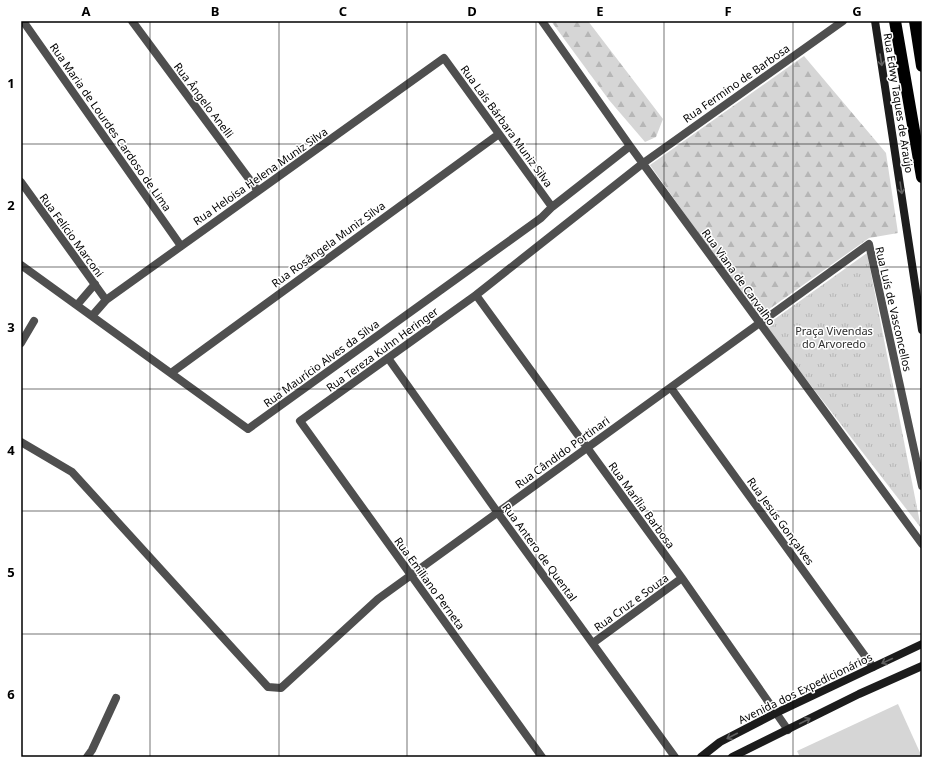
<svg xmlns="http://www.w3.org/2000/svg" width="943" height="778" font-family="'Noto Sans',sans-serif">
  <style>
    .grass { fill: url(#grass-tufts) }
    .forest { fill: url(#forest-firs) }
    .garden { fill: #d6d6d6 }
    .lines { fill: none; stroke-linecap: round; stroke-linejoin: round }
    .street { stroke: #4f4f4f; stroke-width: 8 }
    .secondary { stroke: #1c1c1c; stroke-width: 8 }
    .highway { stroke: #000; stroke-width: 12 }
    .oneway { stroke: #606060 }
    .grid { fill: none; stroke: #000; stroke-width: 1; stroke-opacity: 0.55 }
    .labels { text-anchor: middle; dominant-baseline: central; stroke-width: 3; stroke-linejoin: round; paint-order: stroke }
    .street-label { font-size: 11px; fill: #000; stroke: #fff }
    .park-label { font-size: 11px; fill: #2d2d2d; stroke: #fff }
    .neatline { fill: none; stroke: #000; stroke-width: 1.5 }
    .grid-label { font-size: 13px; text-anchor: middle; font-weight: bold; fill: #000 }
  </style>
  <defs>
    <pattern id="grass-tufts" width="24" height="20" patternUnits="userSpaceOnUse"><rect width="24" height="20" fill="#d6d6d6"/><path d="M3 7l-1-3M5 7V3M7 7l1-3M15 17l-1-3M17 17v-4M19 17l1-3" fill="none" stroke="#b6b6b6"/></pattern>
    <pattern id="forest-firs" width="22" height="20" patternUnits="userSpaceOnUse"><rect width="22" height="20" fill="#d6d6d6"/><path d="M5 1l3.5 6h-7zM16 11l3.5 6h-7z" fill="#b6b6b6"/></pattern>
  </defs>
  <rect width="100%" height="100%" fill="#fff"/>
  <path class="grass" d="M867,253L921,528L765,326Z"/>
  <path class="forest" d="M551,21H588L663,119L656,137L645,142L609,100Z
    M804,56L886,153L898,233L869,238L758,317L650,165Z"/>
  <path class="garden" d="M898,704L922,757H800L797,751Z"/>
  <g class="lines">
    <path class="street" d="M23,21L181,246
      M132,21L258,191
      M542,21L630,146L922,544
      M21,182L106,300
      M21,265L248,429L541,218L552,207L630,146
      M476,295L682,578L788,730
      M77,305L95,284
      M92,316L106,300L444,58L552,207
      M21,343L34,321
      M388,358L498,513L675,757
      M171,373L499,134
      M671,388L873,667
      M21,442L72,472L268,687L281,688L378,599L869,244L922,486
      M593,643L682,578
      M87,757L92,750L116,698
      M542,757L300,421L476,295L642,164L843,21"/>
    <path class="secondary" d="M875,21L922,330
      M701,757L720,742L776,713L922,644
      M732,757L859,694L922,666"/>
    <path class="highway" d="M895,21L922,177
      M915,21L922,66"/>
  </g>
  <defs><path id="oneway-shaft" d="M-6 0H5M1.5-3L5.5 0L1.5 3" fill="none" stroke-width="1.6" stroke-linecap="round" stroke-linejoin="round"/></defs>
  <g class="oneway">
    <use href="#oneway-shaft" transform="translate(881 60) rotate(81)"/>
    <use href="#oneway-shaft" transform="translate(901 188) rotate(81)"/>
    <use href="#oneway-shaft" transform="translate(887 661) rotate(155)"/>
    <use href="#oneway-shaft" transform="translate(805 721) rotate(-27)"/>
    <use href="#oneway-shaft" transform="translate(732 736) rotate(153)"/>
  </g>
  <path class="grid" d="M150,21V757M279,21V757M407,21V757M536,21V757M664,21V757M793,21V757M21,144H922M21,267H922M21,389H922M21,511H922M21,634H922"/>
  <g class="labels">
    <g class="street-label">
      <text transform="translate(736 83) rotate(-35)">Rua Fermino de Barbosa</text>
      <text transform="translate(204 100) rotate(53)">Rua Ângelo Anelli</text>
      <text transform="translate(899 103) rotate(81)">Rua Edwy Taques de Araújo</text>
      <text transform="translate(507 126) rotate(54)">Rua Laís Bárbara Muniz Silva</text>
      <text transform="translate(111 127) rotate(55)">Rua Maria de Lourdes Cardoso de Lima</text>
      <text transform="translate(260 176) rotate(-35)">Rua Heloisa Helena Muniz Silva</text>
      <text transform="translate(72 235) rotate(54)">Rua Felício Marconi</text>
      <text transform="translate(328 244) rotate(-36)">Rua Rosângela Muniz Silva</text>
      <text transform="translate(739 277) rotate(54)">Rua Viana de Carvalho</text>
      <text transform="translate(894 309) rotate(77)">Rua Luís de Vasconcellos</text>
      <text transform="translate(382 349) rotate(-36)">Rua Tereza Kuhn Heringer</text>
      <text transform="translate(321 363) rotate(-36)">Rua Maurício Alves da Silva</text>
      <text transform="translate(562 452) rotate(-36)">Rua Cândido Portinari</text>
      <text transform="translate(642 505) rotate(54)">Rua Marília Barbosa</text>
      <text transform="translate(781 521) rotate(54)">Rua Jesus Gonçalves</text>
      <text transform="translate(540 552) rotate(54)">Rua Antero de Quental</text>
      <text transform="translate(430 583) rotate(54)">Rua Emiliano Perneta</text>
      <text transform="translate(631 602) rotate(-36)">Rua Cruz e Souza</text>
      <text transform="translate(805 688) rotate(-26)">Avenida dos Expedicionários</text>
    </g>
    <g class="park-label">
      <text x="834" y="330">Praça Vivendas<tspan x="834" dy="13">do Arvoredo</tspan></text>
    </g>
  </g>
  <rect width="943" height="778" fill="none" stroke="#ffffff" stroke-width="44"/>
  <rect x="22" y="22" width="899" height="734" class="neatline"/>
  <g class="grid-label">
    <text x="86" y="16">A</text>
    <text x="215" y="16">B</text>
    <text x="343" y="16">C</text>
    <text x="472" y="16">D</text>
    <text x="600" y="16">E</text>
    <text x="728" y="16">F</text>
    <text x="857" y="16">G</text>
    <text x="11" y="88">1</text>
    <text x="11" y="210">2</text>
    <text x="11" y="332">3</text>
    <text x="11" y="455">4</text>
    <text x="11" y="577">5</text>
    <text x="11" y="699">6</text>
  </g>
</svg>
